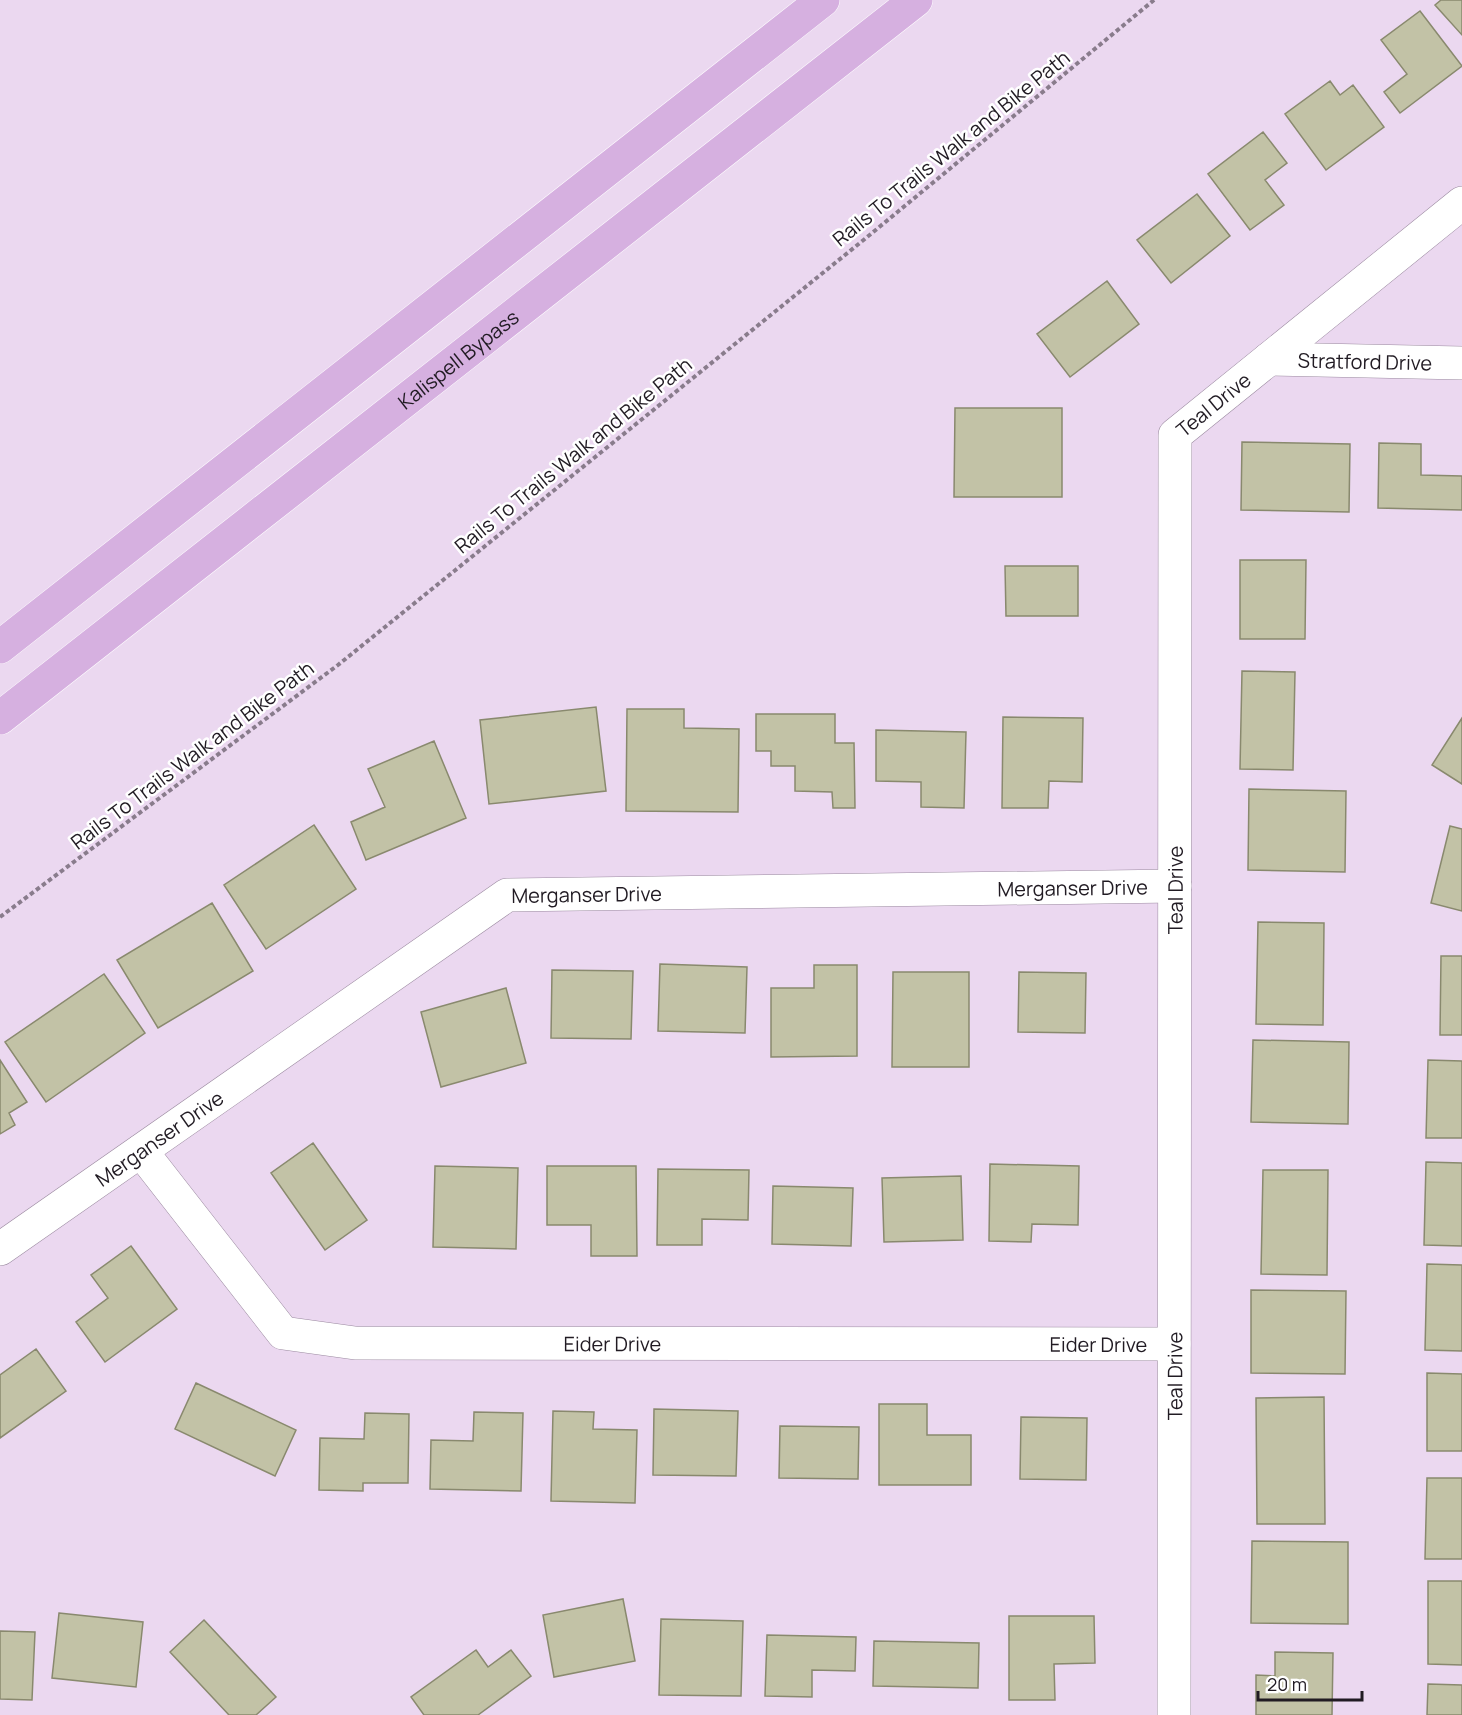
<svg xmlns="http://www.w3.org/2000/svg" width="1462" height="1715" font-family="Manrope,sans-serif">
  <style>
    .building { fill: #c2c2a6; stroke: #89896e; stroke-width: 1.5 }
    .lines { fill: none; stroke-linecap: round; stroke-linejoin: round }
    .minor-casing { stroke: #9b8aa0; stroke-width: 34 }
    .trunk-casing { stroke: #fff; stroke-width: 34 }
    .path { stroke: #897c8c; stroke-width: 4; stroke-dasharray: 4.5 3; stroke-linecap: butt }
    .minor { stroke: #fff; stroke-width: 33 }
    .trunk { stroke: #d6b0e0; stroke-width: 33 }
    .labels { text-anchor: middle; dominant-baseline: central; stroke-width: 5; stroke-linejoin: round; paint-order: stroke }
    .street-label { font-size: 20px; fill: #211b23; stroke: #fff }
  </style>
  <rect width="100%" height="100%" fill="#ebd8f0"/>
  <path class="building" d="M1441,0H1462V35L1435,5Z
    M1420,11L1462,66L1400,113L1384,92L1407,74L1381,40Z
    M1330,81L1340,95L1353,85L1384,127L1326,170L1285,114Z
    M1263,132L1287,163L1265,180L1284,205L1250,230L1208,174Z
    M1197,194L1230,236L1171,283L1137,240Z
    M1107,281L1139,324L1070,377L1037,334Z
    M955,408H1062V497H954Z
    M1242,442L1350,444L1349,512L1241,510Z
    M1379,443L1421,444V475L1462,476V510L1378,508Z
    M1240,560H1306L1305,639H1240Z
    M1005,566H1078V616H1006Z
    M1242,671L1295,672L1293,770L1240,769Z
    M596,707L606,791L489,804L480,720Z
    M627,709H684V728L739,729L738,812L626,811Z
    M756,714H835V743H854L855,808H833L832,792L795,791V766H771V751H756Z
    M1003,717L1083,718L1082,782L1049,781L1048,808H1002Z
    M1462,718V784L1432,765Z
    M876,730L966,732L964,808L921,807V782L876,781Z
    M434,741L466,818L366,860L351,822L385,807L368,769Z
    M1249,789L1346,791L1345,872L1248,870Z
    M314,825L356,889L266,949L224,885Z
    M1450,826L1462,829V911L1431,903Z
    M212,903L253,971L158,1028L117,960Z
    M1258,922L1324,923L1323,1025L1256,1024Z
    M1441,956H1462V1035H1440Z
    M660,964L747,967L745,1033L658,1031Z
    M814,965H857V1056L771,1057V988H814Z
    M552,970L633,971L631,1039L551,1038Z
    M893,972H969V1067H892Z
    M1019,972L1086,973L1085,1033L1018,1032Z
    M104,974L145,1033L46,1102L5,1042Z
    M506,988L526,1063L441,1087L421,1012Z
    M1253,1040L1349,1042L1348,1124L1251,1122Z
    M0,1060L27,1102L9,1113L15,1125L0,1134Z
    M1428,1060L1462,1061V1138H1426Z
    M313,1143L367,1220L325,1250L271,1173Z
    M1426,1162L1462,1163V1246L1424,1245Z
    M990,1164L1079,1166L1078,1225L1032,1224L1031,1242L989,1241Z
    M435,1166L518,1168L516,1249L433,1247Z
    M547,1166H636L637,1256H591V1225H547Z
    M658,1169L749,1170L748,1220L702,1219V1245H657Z
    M1263,1170H1328L1327,1275L1261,1274Z
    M961,1176L963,1240L884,1242L882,1178Z
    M773,1186L853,1188L851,1246L772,1244Z
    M131,1246L177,1309L105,1362L76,1322L108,1298L91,1275Z
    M1427,1264L1462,1265V1351L1425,1350Z
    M1251,1290L1346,1291L1345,1374L1251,1373Z
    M36,1349L66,1391L0,1438V1375Z
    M1427,1373L1462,1374V1451H1427Z
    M196,1383L296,1430L275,1476L175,1429Z
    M1324,1397L1325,1524H1257L1256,1398Z
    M879,1404H927V1435H971V1485H879Z
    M654,1409L738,1411L736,1476L653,1475Z
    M553,1411L594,1412L593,1429L637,1430L635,1503L551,1501Z
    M474,1412L523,1413L521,1491L430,1489L431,1440L473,1441Z
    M365,1413L409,1414L408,1483H363V1491L319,1490L320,1438L364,1439Z
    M1021,1417L1087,1418L1086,1480L1020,1479Z
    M780,1426L859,1427L858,1479L779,1478Z
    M1427,1478H1462V1559H1425Z
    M1252,1541L1348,1542V1624L1251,1623Z
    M1428,1581H1462V1665L1428,1664Z
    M623,1599L635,1661L554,1677L543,1615Z
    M59,1613L143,1622L136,1687L52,1678Z
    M1009,1616H1094L1095,1663L1054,1664L1055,1700H1009Z
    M661,1619L743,1621L741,1696L659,1695Z
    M204,1620L276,1697L256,1715H229L170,1652Z
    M0,1631L35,1632L32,1700L0,1699Z
    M767,1635L856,1637L855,1671L812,1670V1697L765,1696Z
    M874,1641L979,1643L978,1688L873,1686Z
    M476,1650L488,1667L511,1650L531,1676L478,1715H424L411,1697Z
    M1275,1652L1333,1653L1332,1715H1256V1675L1275,1676Z
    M1428,1684L1462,1685V1715H1427Z"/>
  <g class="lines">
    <g class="minor-casing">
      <g id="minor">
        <path id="s1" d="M1269,359L1462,363"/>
        <path id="s2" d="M141,1151L283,1333L355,1343L1174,1344"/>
        <path id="s3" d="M0,1249L507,895L1175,886"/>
        <path id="s4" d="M1174,1715L1175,435L1462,203"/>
      </g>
    </g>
    <g class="trunk-casing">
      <g id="trunk">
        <path d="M0,647L823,0"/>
        <path id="s5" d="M0,718L916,0"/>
      </g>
    </g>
    <path class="path" d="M0,917L338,665L866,238L1154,0"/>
    <use href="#minor" class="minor"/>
    <use href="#trunk" class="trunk"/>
  </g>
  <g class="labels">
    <g class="street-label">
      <text transform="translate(951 148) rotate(-39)">Rails To Trails Walk and Bike Path</text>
      <text stroke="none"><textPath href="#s5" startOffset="582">Kalispell Bypass</textPath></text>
      <text stroke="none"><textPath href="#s1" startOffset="96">Stratford Drive</textPath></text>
      <text stroke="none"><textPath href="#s4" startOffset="1329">Teal Drive</textPath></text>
      <text transform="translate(573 455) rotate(-39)">Rails To Trails Walk and Bike Path</text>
      <text transform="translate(192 755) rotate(-37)">Rails To Trails Walk and Bike Path</text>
      <text stroke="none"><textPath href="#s3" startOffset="1184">Merganser Drive</textPath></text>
      <text stroke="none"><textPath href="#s4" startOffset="825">Teal Drive</textPath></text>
      <text stroke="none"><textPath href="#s3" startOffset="698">Merganser Drive</textPath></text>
      <text stroke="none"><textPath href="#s3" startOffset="194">Merganser Drive</textPath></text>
      <text stroke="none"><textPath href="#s2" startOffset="561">Eider Drive</textPath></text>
      <text stroke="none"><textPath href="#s2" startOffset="1047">Eider Drive</textPath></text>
      <text stroke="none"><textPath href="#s4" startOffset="339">Teal Drive</textPath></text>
    </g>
  </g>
  <path d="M1258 1691v9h104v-9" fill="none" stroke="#211b23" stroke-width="3"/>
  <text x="1267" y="1691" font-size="18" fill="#211b23" stroke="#ffffff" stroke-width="4.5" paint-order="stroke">20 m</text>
</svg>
